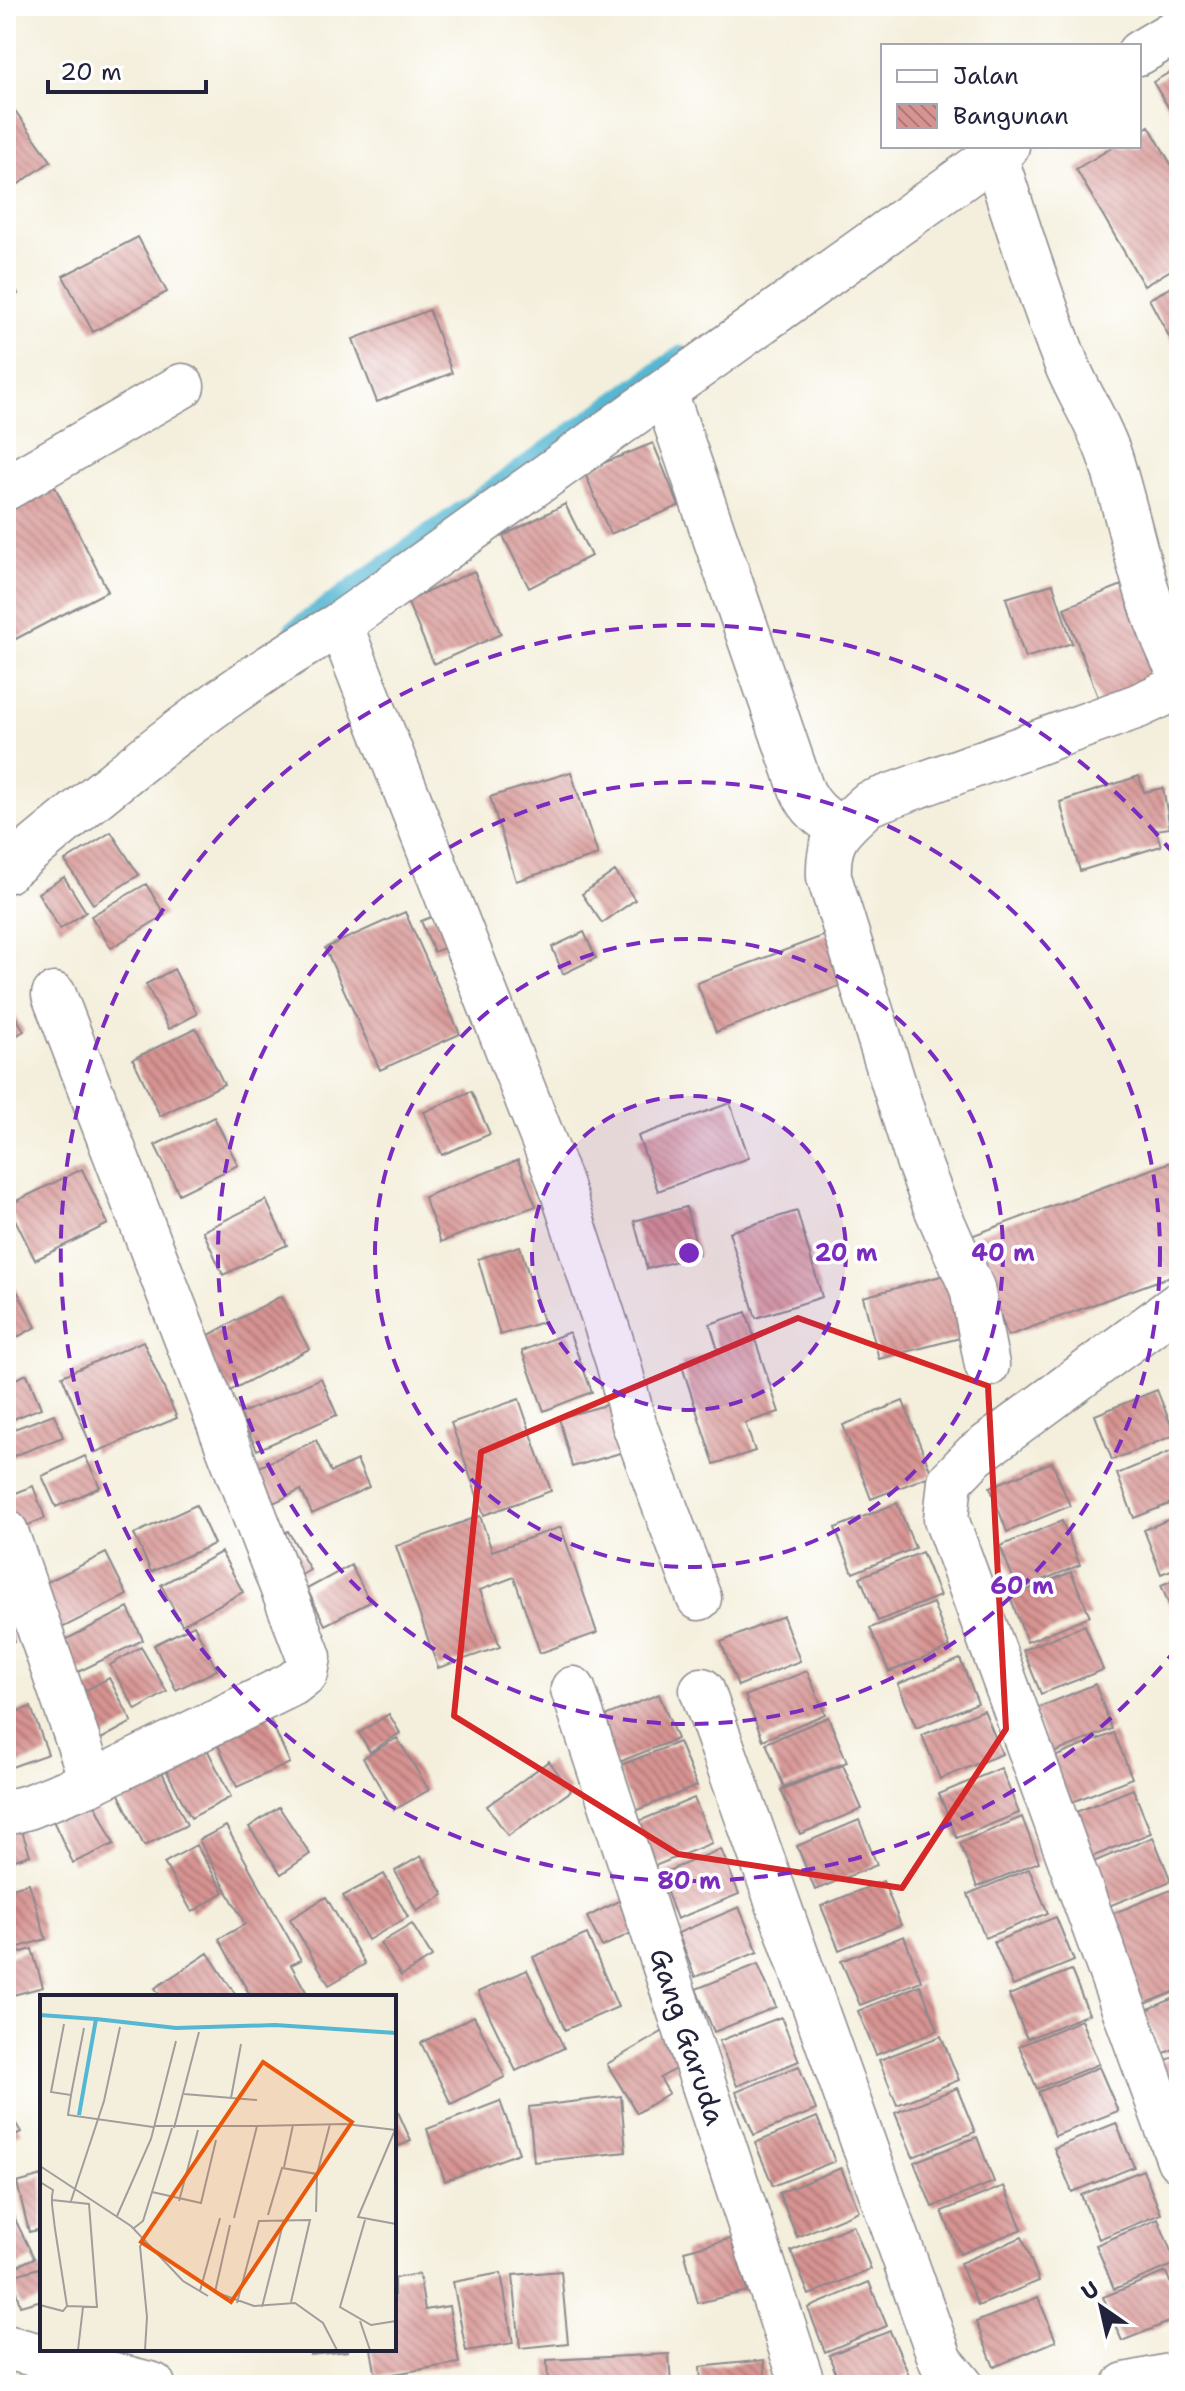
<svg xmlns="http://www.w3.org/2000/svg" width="1185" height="2391" font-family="'Shantell Sans',sans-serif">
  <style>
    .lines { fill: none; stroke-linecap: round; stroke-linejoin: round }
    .stream { stroke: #54b7d3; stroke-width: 16 }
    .building { fill: url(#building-back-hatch) }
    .minor-casing { stroke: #8b888c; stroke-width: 47 }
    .minor { stroke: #fff; stroke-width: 44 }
    .marked { fill: none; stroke: #d62828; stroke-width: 6; stroke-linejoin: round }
    .ring { fill: none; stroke: #7b2cbf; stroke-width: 4; stroke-dasharray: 14 10 }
    .labels { text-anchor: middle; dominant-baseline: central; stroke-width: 7; stroke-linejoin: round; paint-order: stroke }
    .street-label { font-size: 28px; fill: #22223b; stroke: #fff }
    .inset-river { fill: none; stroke: #54b7d3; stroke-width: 4 }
    .inset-road { fill: none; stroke: #a09d9c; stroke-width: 2 }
    .view { fill: #e8590c; fill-opacity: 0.15; stroke: #e8590c; stroke-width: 4 }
    .inset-edge { fill: none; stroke: #22223b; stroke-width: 4 }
    .centre { fill: #7b2cbf; stroke: #fff; stroke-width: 4 }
    .ring-label { font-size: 24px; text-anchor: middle; font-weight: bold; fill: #7b2cbf; stroke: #fff; stroke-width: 7; stroke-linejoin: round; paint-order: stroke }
  </style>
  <defs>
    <pattern id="building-back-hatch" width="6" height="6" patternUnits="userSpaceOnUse" patternTransform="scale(2)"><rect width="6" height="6" fill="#d69391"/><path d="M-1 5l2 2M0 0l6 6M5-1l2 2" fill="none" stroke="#ad7878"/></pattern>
  </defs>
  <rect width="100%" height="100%" fill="#fff"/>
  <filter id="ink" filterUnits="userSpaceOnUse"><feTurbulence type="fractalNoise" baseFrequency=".0125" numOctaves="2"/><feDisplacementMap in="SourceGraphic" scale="16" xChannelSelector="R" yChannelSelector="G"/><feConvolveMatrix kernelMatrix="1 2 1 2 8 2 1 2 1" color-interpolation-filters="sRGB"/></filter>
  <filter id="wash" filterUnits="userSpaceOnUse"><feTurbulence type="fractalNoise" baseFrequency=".006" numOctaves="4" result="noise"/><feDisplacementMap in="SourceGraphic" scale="32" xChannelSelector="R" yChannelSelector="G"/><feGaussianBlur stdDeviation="1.8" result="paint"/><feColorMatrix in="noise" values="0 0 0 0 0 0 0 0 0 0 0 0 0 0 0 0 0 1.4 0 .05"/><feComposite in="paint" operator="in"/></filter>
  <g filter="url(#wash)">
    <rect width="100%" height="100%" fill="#f4efdc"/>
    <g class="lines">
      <path class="stream" d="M292,629L681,353"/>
    </g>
    <g id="blocks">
      <path class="building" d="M1179,67V125L1153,82Z
        M6,98L51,161L6,193Z
        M1149,126L1179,178V265L1144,286L1076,169L1115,146H1139V132Z
        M138,237L167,292L93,332L63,276Z
        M6,268L18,294L6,299Z
        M1179,283V355L1149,299Z
        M429,310L452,373L377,402L353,339Z
        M653,443L679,506L610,534L584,471Z
        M52,481L108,591L6,644V505Z
        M565,504L591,556L529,588L503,536Z
        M474,571L501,634L434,664L407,601Z
        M1137,579L1175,677L1101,705L1064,608Z
        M1053,584L1072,643L1025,658L1006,598Z
        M571,772L598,855L516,881L490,797Z
        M1139,776L1144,792L1163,788L1170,828L1156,830L1161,846L1080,871L1060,802Z
        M111,832L139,875L93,904L65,861Z
        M615,871L635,900L602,923L582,894Z
        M64,877L86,912L60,929L38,893Z
        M146,884L165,915L111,948L91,916Z
        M405,912L460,1034L380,1070L325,948Z
        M444,912L457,943L434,952L421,921Z
        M584,932L596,958L563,974L552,947Z
        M831,933L850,982L716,1032L697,983Z
        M174,969L197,1014L169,1029L146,984Z
        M6,1000L24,1031L6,1042Z
        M196,1028L224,1084L160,1116L133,1059Z
        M471,1091L490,1134L442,1155L424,1112Z
        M730,1103L749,1158L658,1191L638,1136Z
        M214,1117L238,1165L179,1194L155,1145Z
        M1179,1159V1273L1008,1336L971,1236Z
        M518,1160L536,1206L441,1242L424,1197Z
        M82,1169L108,1224L35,1260L8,1205Z
        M266,1200L287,1245L223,1275L203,1231Z
        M686,1207L699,1255L647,1269L634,1221Z
        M797,1211L822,1297L756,1318L729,1232Z
        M520,1246L543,1322L500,1335L478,1259Z
        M948,1274L964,1337L879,1359L863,1297Z
        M14,1285L36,1327L6,1343V1290Z
        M281,1296L309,1349L228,1392L200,1340Z
        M746,1312L779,1412L745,1423L755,1451L714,1464L681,1363L718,1350L710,1324Z
        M569,1332L592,1392L544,1411L522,1351Z
        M143,1341L177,1418L94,1453L62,1376Z
        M27,1374L41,1408L6,1422V1383Z
        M321,1378L337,1415L257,1450L240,1414Z
        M1157,1390L1175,1435L1112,1460L1095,1415Z
        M519,1399L551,1491L484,1515L451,1423Z
        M903,1401L932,1475L871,1499L843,1425Z
        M613,1403L627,1451L572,1467L559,1418Z
        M54,1414L63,1437L6,1459V1432Z
        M316,1440L331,1472L357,1460L369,1487L312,1514L301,1490L271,1504L255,1469Z
        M1179,1448V1500L1134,1518L1117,1474Z
        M85,1456L100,1487L56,1507L42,1476Z
        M1052,1462L1070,1506L1007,1532L990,1487Z
        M33,1486L45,1518L10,1533L6,1523V1497Z
        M897,1503L915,1548L853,1573L835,1528Z
        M196,1505L214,1544L151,1572L134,1534Z
        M1179,1515V1567L1161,1574L1144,1530Z
        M480,1516L492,1551L561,1527L597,1633L540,1653L514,1577L480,1590L500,1647L438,1668L396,1546Z
        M1062,1521L1080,1565L1018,1590L1000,1546Z
        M288,1531L310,1570L291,1581L269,1541Z
        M221,1552L243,1592L182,1625L161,1585Z
        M922,1552L940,1596L878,1621L860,1577Z
        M106,1553L127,1595L60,1629L39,1586Z
        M351,1565L370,1602L325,1625L307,1589Z
        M1071,1572L1090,1616L1027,1642L1010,1597Z
        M1179,1578V1629L1161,1585Z
        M933,1603L950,1648L889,1672L870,1628Z
        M128,1608L143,1640L70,1676L55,1645Z
        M783,1616L800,1661L738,1686L721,1642Z
        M6,1619L15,1641L6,1645Z
        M194,1625L217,1670L176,1690L154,1645Z
        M1085,1625L1103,1670L1041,1694L1023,1650Z
        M141,1647L167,1692L136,1710L110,1665Z
        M960,1659L978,1703L916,1728L898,1684Z
        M807,1671L825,1714L763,1740L745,1696Z
        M109,1678L132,1722L94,1743L69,1699Z
        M1095,1684L1112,1729L1051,1754L1033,1710Z
        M659,1694L677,1739L614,1764L597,1719Z
        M264,1706L290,1763L237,1787L211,1730Z
        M31,1707L48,1754L6,1769V1715Z
        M984,1710L1002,1754L940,1779L922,1735Z
        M389,1714L400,1733L370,1752L359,1733Z
        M828,1717L847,1762L784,1787L766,1743Z
        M1114,1733L1132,1778L1070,1803L1052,1758Z
        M397,1738L429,1790L394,1810L363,1758Z
        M202,1739L231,1797L191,1818L161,1760Z
        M679,1742L697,1786L635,1811L616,1767Z
        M155,1757L187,1825L144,1846L111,1778Z
        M549,1761L571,1791L508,1836L487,1806Z
        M843,1765L862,1809L800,1834L781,1790Z
        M1001,1768L1019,1813L957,1838L939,1794Z
        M88,1789L114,1844L73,1863L47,1808Z
        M1133,1789L1151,1833L1089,1858L1071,1814Z
        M694,1798L712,1843L650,1868L632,1824Z
        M279,1807L310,1854L281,1874L249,1827Z
        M16,1814L30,1855L6,1863V1818Z
        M1022,1817L1039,1862L977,1887L960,1843Z
        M859,1820L877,1865L815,1890L797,1846Z
        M226,1826L301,1960L291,1965L309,1997H251L219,1939L245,1924L199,1840Z
        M1153,1837L1171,1881L1109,1906L1091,1863Z
        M196,1845L224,1892L192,1912L164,1863Z
        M721,1849L739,1894L677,1919L660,1874Z
        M421,1856L444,1895L417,1911L395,1871Z
        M1029,1869L1048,1913L985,1938L968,1894Z
        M384,1874L408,1917L368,1940L343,1896Z
        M883,1881L901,1925L839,1950L821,1906Z
        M29,1883L46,1939L6,1951V1890Z
        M1171,1890L1179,1910V1990L1140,2006L1109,1915Z
        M628,1896L644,1927L602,1947L587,1917Z
        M326,1897L365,1964L329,1985L290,1919Z
        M739,1907L758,1952L695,1977L678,1933Z
        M1056,1917L1074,1961L1013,1986L994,1942Z
        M412,1924L432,1957L401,1976L380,1943Z
        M587,1934L618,2007L565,2030L533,1957Z
        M904,1936L921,1981L860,2005L841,1961Z
        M32,1949L43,1987L6,1997V1957Z
        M208,1953L237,1997H161L155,1988Z
        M758,1964L776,2007L714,2032L696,1989Z
        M527,1970L564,2048L516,2071L478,1992Z
        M1071,1970L1089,2014L1027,2039L1009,1995Z
        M920,1985L938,2030L876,2055L858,2011Z
        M1179,1996V2047L1162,2054L1144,2011Z
        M474,2016L505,2077L451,2104L421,2043Z
        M781,2017L799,2061L737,2086L719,2041Z
        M1081,2020L1099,2064L1037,2089L1019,2046Z
        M667,2029L687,2062L660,2078L669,2093L637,2113L607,2064Z
        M941,2036L959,2080L897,2105L879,2060Z
        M1179,2055V2132L1159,2063Z
        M799,2066L816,2110L754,2135L736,2092Z
        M1099,2067L1118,2111L1055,2136L1038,2092Z
        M957,2088L975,2132L913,2157L895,2113Z
        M621,2096L626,2152L534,2162L529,2107Z
        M500,2101L519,2153L445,2181L427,2129Z
        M394,2103L411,2141L394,2148Z
        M6,2107L21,2132L6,2140Z
        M817,2117L835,2161L773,2186L755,2143Z
        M1116,2123L1134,2167L1072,2192L1054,2148Z
        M977,2137L994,2182L932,2207L914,2162Z
        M841,2168L859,2211L797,2237L779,2193Z
        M1143,2170L1161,2214L1099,2239L1081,2195Z
        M42,2176V2229L29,2232L17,2183Z
        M1004,2186L1022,2229L960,2254L942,2211Z
        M11,2211L34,2258L6,2271V2214Z
        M1158,2219L1176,2264L1114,2289L1096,2245Z
        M853,2225L871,2269L809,2295L791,2251Z
        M1022,2237L1039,2281L978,2306L960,2263Z
        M733,2238L747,2291L698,2303L684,2251Z
        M42,2267V2300L20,2306L12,2276Z
        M561,2271L568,2343L520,2348L513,2275Z
        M1166,2272L1179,2304V2318L1122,2341L1103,2297Z
        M501,2273L513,2343L466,2351L453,2282Z
        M419,2274L425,2310L449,2306L459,2363L376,2377L371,2349H394V2278Z
        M869,2282L887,2326L825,2352L808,2308Z
        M1038,2297L1056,2341L994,2367L976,2322Z
        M890,2331L909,2375L883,2385H840L829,2355Z
        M310,2349H348V2351L311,2355Z
        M669,2354L671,2385H548L547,2360Z
        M764,2360L766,2385H701L700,2367Z"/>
    </g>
  </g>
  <g filter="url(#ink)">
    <use href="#blocks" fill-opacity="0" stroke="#8b888c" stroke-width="2"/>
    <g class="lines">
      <g class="minor-casing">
        <g id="minor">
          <path d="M1139,53L1179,29"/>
          <path d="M995,155C1017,225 1039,294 1066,363C1079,395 1099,424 1110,457C1133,529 1143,603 1179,671"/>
          <path d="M665,392L801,788C810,809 822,817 840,829"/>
          <path d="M6,488L182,386"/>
          <path d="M6,871C113,782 219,693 340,624"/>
          <path d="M1179,1304L975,1455L950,1481L946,1519L1179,2160"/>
          <path d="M987,1365L972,1288L934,1203L917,1158L829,877C827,837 841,829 868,804L1138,706L1179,687"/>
          <path d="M6,1532L92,1782"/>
          <path d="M699,1598L634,1424L618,1362L559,1180L340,624L1007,146"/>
          <path id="s1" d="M573,1689L803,2385"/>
          <path d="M702,1690L941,2361L961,2385"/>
          <path d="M6,1813L28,1807L92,1782L292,1684L306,1673L309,1657L54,995"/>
          <path d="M6,2347L153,2385"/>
          <path d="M1125,2385L1179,2374"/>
        </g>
      </g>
      <use href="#minor" class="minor"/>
    </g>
  </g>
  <path class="marked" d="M798,1318L988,1386L1006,1729L902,1888L678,1854L454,1716L481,1452Z"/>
  <circle cx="689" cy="1253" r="157" fill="#7b2cbf" fill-opacity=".12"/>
  <g class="ring">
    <circle cx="689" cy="1253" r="157"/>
    <circle cx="689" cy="1253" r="314"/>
    <circle cx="689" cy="1253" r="471"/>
    <path d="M1177 1648A628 628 0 1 1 1177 858"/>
  </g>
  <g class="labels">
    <g class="street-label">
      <text stroke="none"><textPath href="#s1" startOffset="366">Gang Garuda</textPath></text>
    </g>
  </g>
  <g transform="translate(40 1995)">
    <rect width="356" height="356" fill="#f4efdc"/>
    <path class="inset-river" d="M0,20L56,24L39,120M56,24L136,33L235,30L356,38"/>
    <path class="inset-road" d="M24,29L11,97L31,100L28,120L113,132M144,99L217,105M31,100L44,33M191,103L201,49M114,131H217M134,133L159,37M355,135L318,222L356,229M0,171L91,231L143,286L168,301M244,172L253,130M0,187L13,195L12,201V209L15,234L27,311L57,312L49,209L12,205M112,197L161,208L176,145M31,206L64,106L80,32M139,206L158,135M276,217L277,179M228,220L242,173L277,179L290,129M77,221L111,144L136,46M194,223L217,131L305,129L356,135M325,225L300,312L331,330L356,326M190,230L175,297L214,311L255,308L283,328L297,355M94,233L103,226L132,133M160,296L180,223M197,308L219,226L270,225L251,307M0,310L23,316L27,311M222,312L244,225M320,326L330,355M38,355L43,312M105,355L107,322L100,251L106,245"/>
    <path class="view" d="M223,67L312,127L191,307L101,247Z"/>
    <rect width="356" height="356" class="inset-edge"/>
  </g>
  <circle cx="689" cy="1253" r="12" class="centre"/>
  <g class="ring-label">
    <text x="846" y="1261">20 m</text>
    <text x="1003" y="1261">40 m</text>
    <text x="1022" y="1594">60 m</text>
    <text x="689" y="1889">80 m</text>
  </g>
  <rect width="1185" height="2391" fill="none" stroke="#fff" stroke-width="32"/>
  <rect x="881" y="44" width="260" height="104" fill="#ffffff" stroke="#a7a7b1" stroke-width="2"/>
  <rect x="897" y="70" width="40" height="12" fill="#ffffff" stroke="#a7a7b1" stroke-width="2"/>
  <text x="953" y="84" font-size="24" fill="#22223b">Jalan</text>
  <rect x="897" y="104" width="40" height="24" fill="url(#building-back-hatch)" stroke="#a7a7b1" stroke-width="2"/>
  <text x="953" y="124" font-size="24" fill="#22223b">Bangunan</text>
  <g transform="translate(1101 2307) rotate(326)" stroke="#ffffff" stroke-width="6" paint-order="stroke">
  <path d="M0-6L14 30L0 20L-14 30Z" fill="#22223b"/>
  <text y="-12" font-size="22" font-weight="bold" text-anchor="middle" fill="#22223b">U</text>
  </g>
  <path d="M48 80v12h158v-12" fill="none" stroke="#22223b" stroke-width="4"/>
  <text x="60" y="80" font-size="24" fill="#22223b" stroke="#ffffff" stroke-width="6" paint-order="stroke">20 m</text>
</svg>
